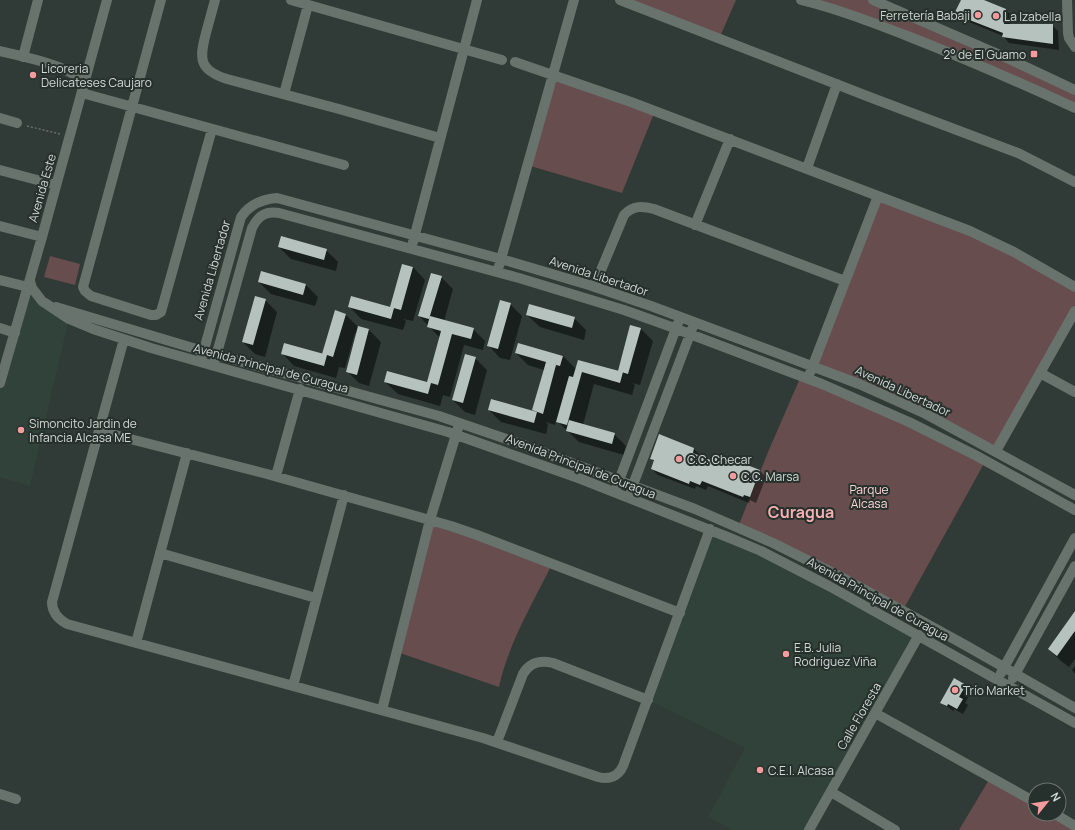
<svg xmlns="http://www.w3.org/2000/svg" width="1075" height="830" font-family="Manrope,sans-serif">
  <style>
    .built { fill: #30423a }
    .green { fill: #684d4e }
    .shadow { fill: #0007 }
    .building { fill: #b6c2bd }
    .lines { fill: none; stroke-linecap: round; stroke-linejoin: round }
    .path { stroke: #68706d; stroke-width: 1.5; stroke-dasharray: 2 2; stroke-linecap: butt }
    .minor { stroke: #68736e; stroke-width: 10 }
    .poi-dot { fill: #f59b9d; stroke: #26302c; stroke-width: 1.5 }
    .labels { text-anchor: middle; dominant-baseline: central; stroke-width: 4; stroke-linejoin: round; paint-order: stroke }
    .poi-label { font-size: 12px; fill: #d2d8d5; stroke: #26302c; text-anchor: start }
    .street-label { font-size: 12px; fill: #d2d8d5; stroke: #26302c }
    .park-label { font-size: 12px; fill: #fdd5d5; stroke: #26302c }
    .district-label { font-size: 16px; font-weight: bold; fill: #f5b1b1; stroke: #26302c }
  </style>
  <rect width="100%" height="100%" fill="#303a36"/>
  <path class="built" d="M32,288L69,319L30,486L0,477V383Z
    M710,529L919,635L809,830H732L708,817L745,748L648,700Z"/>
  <path class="green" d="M620,0H736L719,39Z
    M801,0H873L1075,90V108L1029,87Z
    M553,74L655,111L622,193L527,165Z
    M878,196L970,231L1075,287V311L996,451L812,366Z
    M50,256L80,264L75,285L44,277Z
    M801,376L986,460L903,610L738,527L768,452Z
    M430,520L552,564C533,603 508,644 499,687L397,652Z
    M990,778L1035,802V814H1055L1075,830H959Z"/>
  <path class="shadow" d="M962,0H982L1006,10L1012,16L1010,25H1052L1058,31L1059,50L1009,43L1003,36L962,19L956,14Z
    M279,247L326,250L338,262L336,271L291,259Z
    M413,267L425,280L413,321L403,319L406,321L403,330L361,319L349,306L352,297L394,309L391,306Z
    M261,272L306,285L318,297L315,306L271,294L259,282Z
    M441,277L453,289L444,321L473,329L485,341L483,350L464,345L450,397L443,395L440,406L398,394L385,382L428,383L440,338L419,316Z
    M265,300L277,312L265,357L255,354L243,342Z
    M510,304L522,316L510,360L500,358L488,345Z
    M345,314L359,328L369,330L381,342L369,386L359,383L347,371L357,334L355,333L345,368L339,367L336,378L294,366L282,353L326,356Z
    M527,315L574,318L586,330L584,340L540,327Z
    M641,329L653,341L640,385L632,383L635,385L632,395L594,384L583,425L614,434L626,446L624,455L579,442L556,420L555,425L546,422L548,425L546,434L501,422L489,410L536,413L533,410L544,370L528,365L516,353L518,344L563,356L576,369L621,373Z
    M475,358L487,370L475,415L465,412L453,400Z
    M694,449L700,455L699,456L714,462L717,454L760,471L766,477L756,503L750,500L749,503L708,486L706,490L696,486L695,489L658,475L652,469L655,462L651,458Z
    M1075,613V659L1069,667L1061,661L1049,649Z
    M1075,666V674L1072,670Z
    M965,686L971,692L965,703L968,705L963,714L954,709L953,711L942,702Z"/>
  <path class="building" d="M961,0H984L1006,9L1004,24H1053V44L1002,37L1003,33L954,14Z
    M281,236L327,249L324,260L278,247Z
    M402,264L413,267L401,310L390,307Z
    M261,271L306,284L303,295L258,282Z
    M431,273L442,276L429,319L418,316Z
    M255,296L266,299L253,345L242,342Z
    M351,296L394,308L391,319L348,307Z
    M500,300L511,303L498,349L487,346Z
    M529,304L575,317L572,328L526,315Z
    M335,310L346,314L333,357L327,355L324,366L281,354L284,343L324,354H322Z
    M430,316L474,328L471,339L452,334L438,385L431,383L428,394L384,382L387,371L427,382L441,331L427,327Z
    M630,325L641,328L628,374L618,371Z
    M358,326L369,329L357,375L346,372Z
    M518,343L563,356L560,366L556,365L543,414L532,410L546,362L515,353Z
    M465,354L476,357L463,403L452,400Z
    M578,360L623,372L620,383L582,372L567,425L556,422L569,376L573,377Z
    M491,399L537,412L534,423L488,410Z
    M569,420L615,433L612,444L566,431Z
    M659,434L694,448L693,453L713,461L716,453L760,470L750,497L744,495L743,497L702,481L700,485L690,481L689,484L651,469L654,460L650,459Z
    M1075,611V631L1057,656L1048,649Z
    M954,678L966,685L959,697L963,699L957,709L948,704L947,706L940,703Z"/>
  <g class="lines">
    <path class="path" d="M27,126L60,134"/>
    <path class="minor" d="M161,0L83,287L85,291L91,296L151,315H156L161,312L212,129
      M215,0C212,11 209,22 206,33C199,59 199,70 227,79L339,109L440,138
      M291,0L502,60
      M620,0L872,98L1018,153L1075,182
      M801,0C838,9 874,23 910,37C966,59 1021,83 1075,108
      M873,0L1007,58L1075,90
      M1067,0L1068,33L1069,38L1075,47
      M0,51C20,56 61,64 76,76C80,79 81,83 84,86
      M23,57L38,0
      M515,62L631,102L970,231L1014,252L1075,287
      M82,93L344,165
      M284,94L308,5
      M0,118L17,123
      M807,168L837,84
      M0,170L56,185
      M695,225L730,139
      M0,226L42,237
      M413,242L477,0
      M499,266L574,0
      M0,280L28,287
      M30,281L32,288L42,301L69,319L93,329L151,348L448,432L581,479L730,538L761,551L829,586L1075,723
      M594,287L624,215C633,205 643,206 654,209L845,281
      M56,307L203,351L439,416L518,443L695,509L773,543L841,577L965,645L1075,708
      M0,328L15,333
      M124,339L52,602C52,612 58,619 67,624L483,738L598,777C609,780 618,777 623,766L710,529
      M202,357L241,217C250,204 262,199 277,198L501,259L589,285L651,306L785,356L859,384L926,414L1075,495
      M215,360L252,228C258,216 265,211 279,213L519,278L624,310L666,325L822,384L909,422L975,455L1075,510
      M810,373L878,196
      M1040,373L1075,392
      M0,383L42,237L107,0
      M99,431L267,474L451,526L477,535L680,613
      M996,451L1075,311
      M276,476L300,389
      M617,486L678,323
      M631,490L692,329
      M160,553L316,598
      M136,643L187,453
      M1001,673L1075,538
      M1013,678L1075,566
      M293,686L344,495
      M382,710L430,520L458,428
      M875,713L1035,802
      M497,742L523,674C530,662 540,660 553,663L648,700
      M831,792L895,830
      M0,794L16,799
      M1055,814L1075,826
      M809,830L919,635"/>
  </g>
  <g class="poi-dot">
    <circle cx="978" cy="15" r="4"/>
    <circle cx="996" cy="16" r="4"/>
    <rect x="1030" y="50" width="8" height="8" rx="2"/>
    <circle cx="33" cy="75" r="4"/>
    <circle cx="21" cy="430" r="4"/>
    <circle cx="679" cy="459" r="4"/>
    <circle cx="733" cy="476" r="4"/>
    <circle cx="786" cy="654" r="4"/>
    <circle cx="955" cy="690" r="4"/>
    <circle cx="760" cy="770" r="4"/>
  </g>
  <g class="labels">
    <g class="poi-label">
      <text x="970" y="15" text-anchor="end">Ferretería Babaji</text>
      <text x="1004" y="16">La Izabella</text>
      <text x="1026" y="54" text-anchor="end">2° de El Guamo</text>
      <text x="41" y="68">Licoreria<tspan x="41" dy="14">Delicateses Caujaro</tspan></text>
      <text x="29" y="423">Simoncito Jardin de<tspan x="29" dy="14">Infancia Alcasa ME</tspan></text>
      <text x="687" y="459">C.C. Checar</text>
      <text x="741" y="476">C.C. Marsa</text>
      <text x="794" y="647">E.B. Julia<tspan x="794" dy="14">Rodríguez Viña</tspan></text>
      <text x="963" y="690">Trío Market</text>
      <text x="768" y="770">C.E.I. Alcasa</text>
    </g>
    <g class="street-label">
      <text transform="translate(42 188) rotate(-74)">Avenida Este</text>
      <text transform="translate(212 270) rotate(-74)">Avenida Libertador</text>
      <text transform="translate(599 276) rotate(18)">Avenida Libertador</text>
      <text transform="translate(271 368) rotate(15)">Avenida Principal de Curagua</text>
      <text transform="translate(903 391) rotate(25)">Avenida Libertador</text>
      <text transform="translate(581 466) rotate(21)">Avenida Principal de Curagua</text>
      <text transform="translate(878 599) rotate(29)">Avenida Principal de Curagua</text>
      <text transform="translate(859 716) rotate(-60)">Calle Floresta</text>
    </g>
    <g class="park-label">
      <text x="869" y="489">Parque<tspan x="869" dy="14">Alcasa</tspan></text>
    </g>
    <g class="district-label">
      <text x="801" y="512">Curagua</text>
    </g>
  </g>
  <g transform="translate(1047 802) rotate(60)"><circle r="19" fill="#26302c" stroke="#6b7370"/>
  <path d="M0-3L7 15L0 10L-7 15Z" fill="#f59b9d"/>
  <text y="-6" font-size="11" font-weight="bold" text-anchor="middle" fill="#d2d8d5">N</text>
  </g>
</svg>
